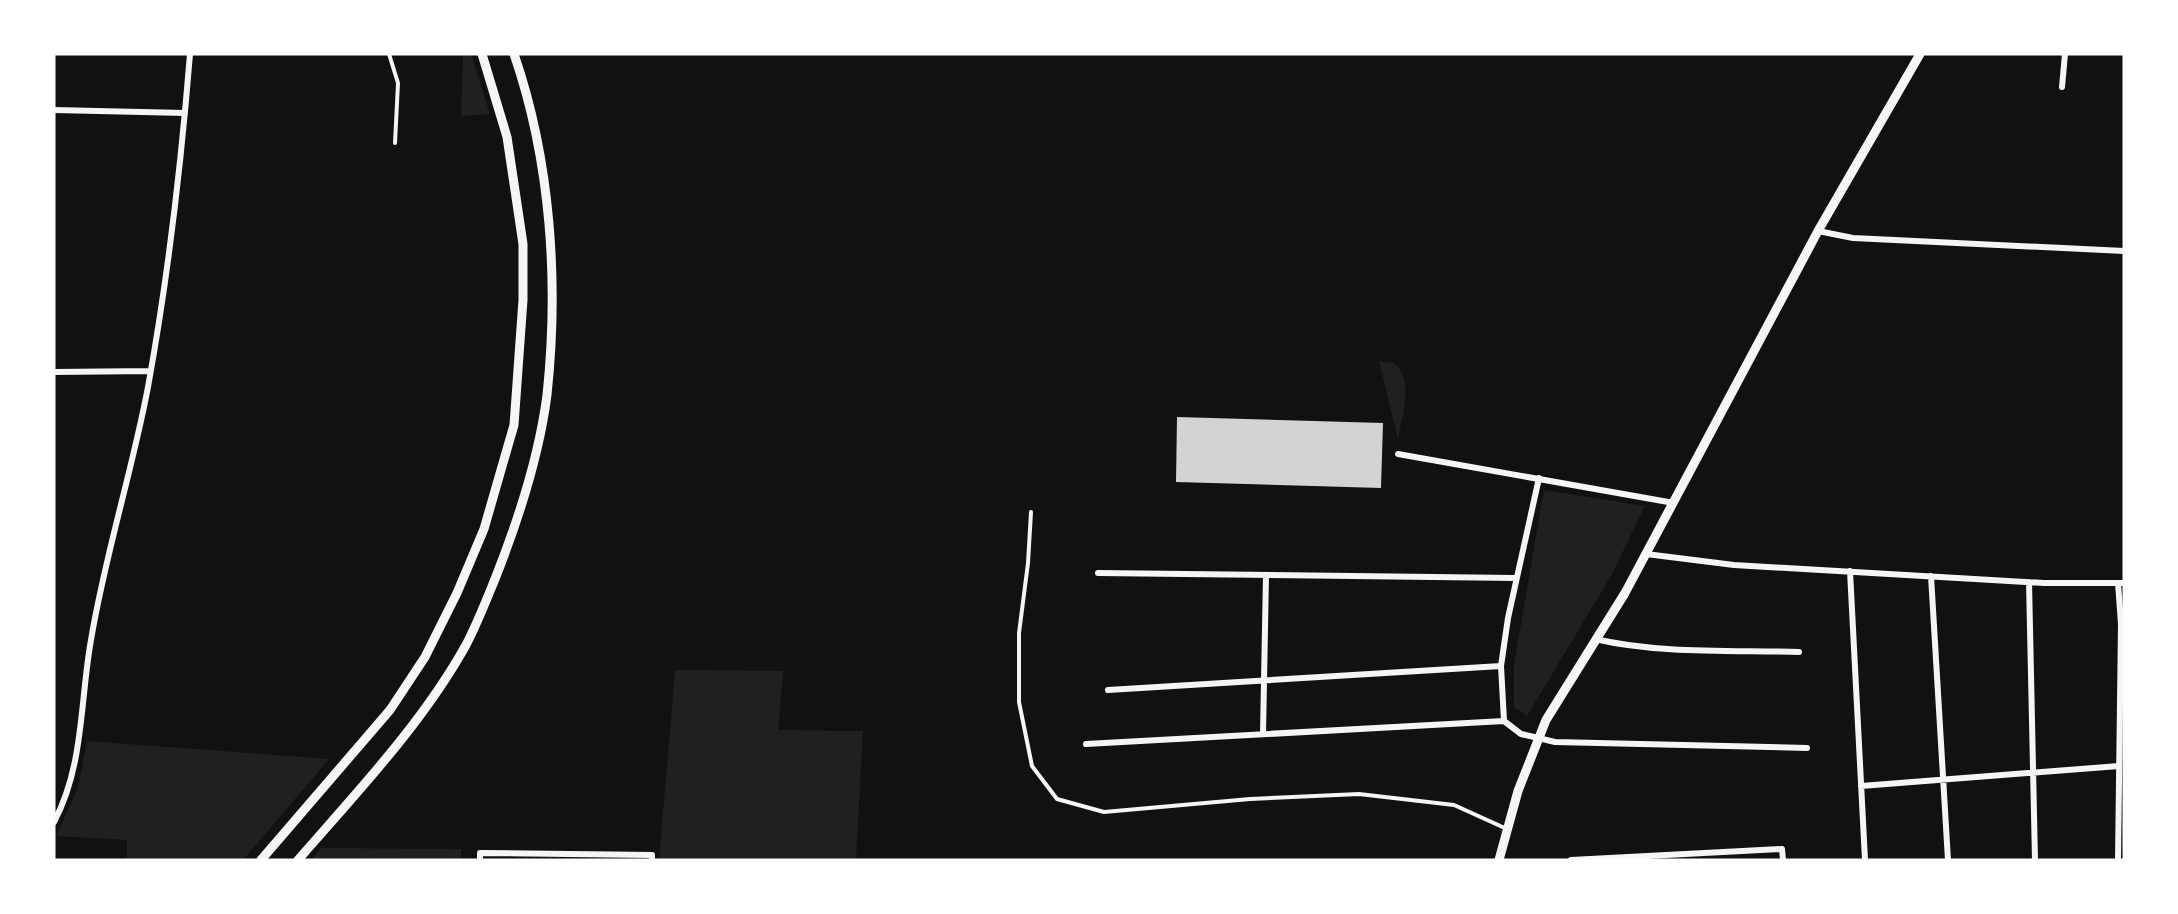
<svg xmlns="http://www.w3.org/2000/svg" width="2178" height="914" font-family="'Fira Sans',sans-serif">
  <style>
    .green { fill: #202020 }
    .building { fill: #d3d3d3 }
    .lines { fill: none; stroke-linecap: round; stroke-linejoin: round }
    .service { stroke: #f5f5f5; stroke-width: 4 }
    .minor { stroke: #f5f5f5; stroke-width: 6 }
    .tertiary { stroke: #f5f5f5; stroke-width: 9 }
  </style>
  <rect width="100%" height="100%" fill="#111"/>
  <path class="green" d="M463,54H471L490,114L461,116Z
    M1379,361C1382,362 1389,362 1393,363C1416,376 1401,420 1398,439Z
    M1544,490L1645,506L1612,574L1527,716L1514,707V665Z
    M675,670L783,671L778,730L863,731L856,860H659Z
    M87,741L329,759L243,860H127V840L56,836L78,788Z
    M321,848L461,849V860H311Z"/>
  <path class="building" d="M1177,417L1383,423L1381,488L1176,482Z"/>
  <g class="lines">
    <path class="service" d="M389,54L398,83L395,143
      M1031,512L1028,563L1019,633V702L1032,766L1057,799L1104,812L1250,799L1359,794L1454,805L1507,829"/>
    <path class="minor" d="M2062,87L2065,54
      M54,110L185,113
      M1818,231L1853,238L2124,251
      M54,372L150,371
      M1398,454L1674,503
      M1539,478L1508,618L1501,666L1504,721L1521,734L1555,742L1807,748
      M1646,554L1734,565L2044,583H2124
      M1850,571L1865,860
      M1098,573L1515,578
      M1931,576L1948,860
      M2029,582L2035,860
      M2118,583L2121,624L2118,860
      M1595,639C1659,654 1733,650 1799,652
      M1108,690L1501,666
      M1263,734L1266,575
      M1086,744L1504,721
      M1861,786L2119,766
      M54,822C84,766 80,701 91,640C105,555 132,472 148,387C168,277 181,166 190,54
      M480,860V853L652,855V860
      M1571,860L1782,849L1783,860"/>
    <path class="tertiary" d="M261,860L390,710L425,657L457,593L484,529L514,425L523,300V244L507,137L482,54
      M298,860C357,792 422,724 466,645C477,624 486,601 495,579C518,521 539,457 547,395C559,283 551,161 514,54
      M1499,860L1518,791L1546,720L1625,593L1818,231L1920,54"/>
  </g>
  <rect width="2178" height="914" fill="none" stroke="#ffffff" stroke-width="111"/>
</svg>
